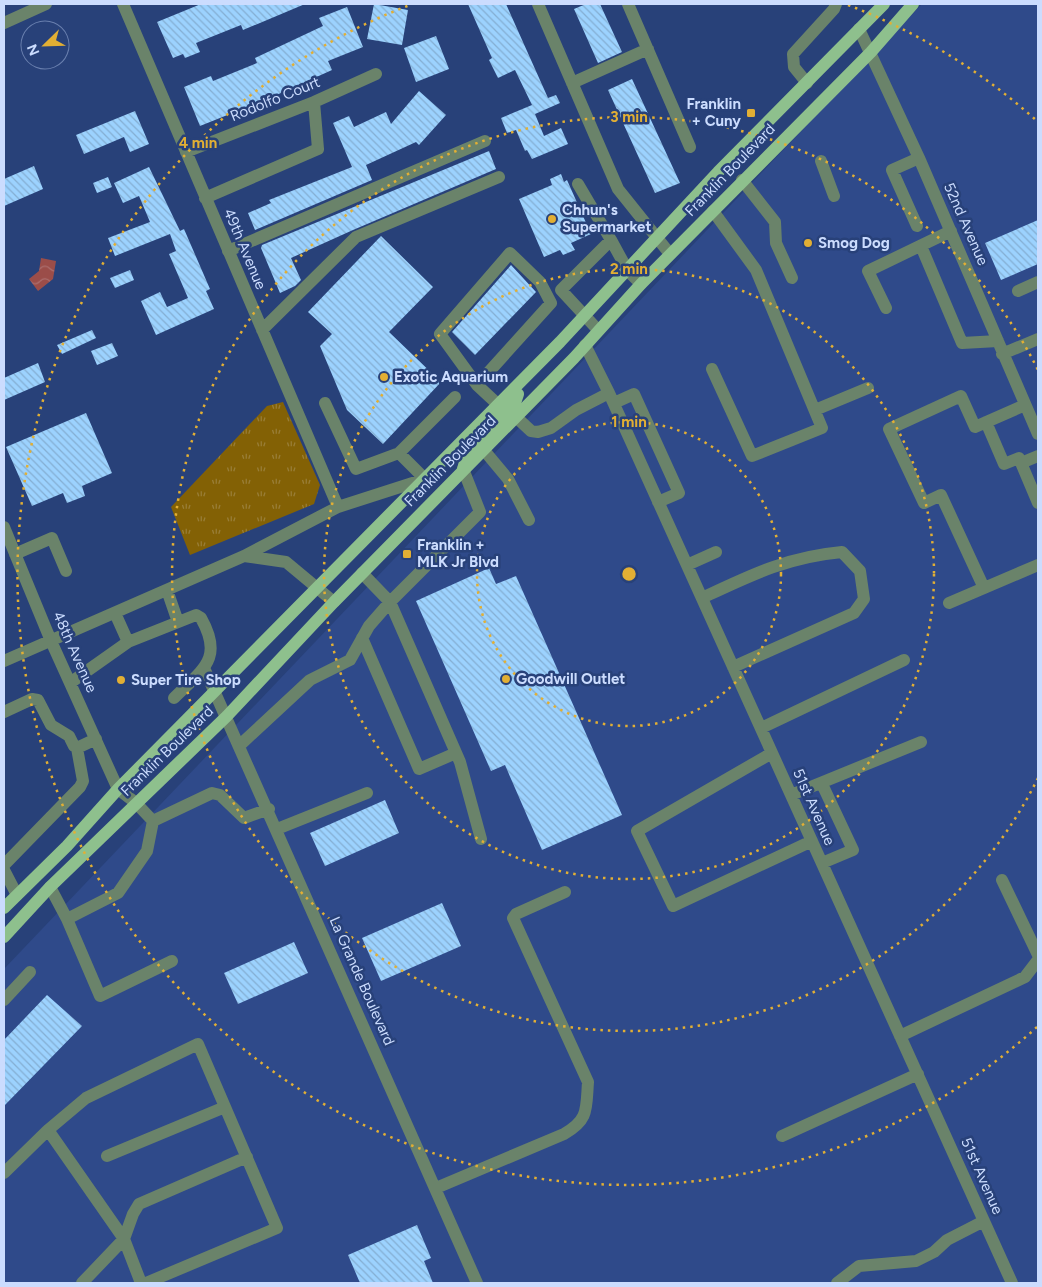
<svg xmlns="http://www.w3.org/2000/svg" width="1042" height="1287" font-family="Figtree,sans-serif">
  <style>
    .built { fill: #2f4a8a }
    .grass { fill: url(#grass-tufts) }
    .water { fill: url(#water-waves) }
    .building { fill: url(#building-back-hatch) }
    .lines { fill: none; stroke-linecap: round; stroke-linejoin: round }
    .minor { stroke: #6a836a; stroke-width: 12 }
    .major { stroke: #8ec08d; stroke-width: 12 }
    .ring { fill: none; stroke: #e2af34; stroke-width: 2.5; stroke-dasharray: 2.5 5 }
    .poi-dot { fill: #e2af34; stroke: #284179; stroke-width: 2 }
    .labels { text-anchor: middle; dominant-baseline: central; stroke-width: 5; stroke-linejoin: round; paint-order: stroke }
    .street-label { font-size: 15px; fill: #cbdcfe; stroke: #284179 }
    .poi-label { font-size: 15px; font-weight: bold; fill: #cbdcfe; stroke: #284179; text-anchor: start }
    .centre { fill: #e2af34; stroke: #284179; stroke-width: 2.5 }
    .ring-label { font-size: 15px; text-anchor: middle; font-weight: bold; fill: #e2af34; stroke: #284179; stroke-width: 5; stroke-linejoin: round; paint-order: stroke }
  </style>
  <defs>
    <pattern id="grass-tufts" width="24" height="20" patternUnits="userSpaceOnUse" patternTransform="scale(1.25)"><rect width="24" height="20" fill="#836105"/><path d="M3 7l-1-3M5 7V3M7 7l1-3M15 17l-1-3M17 17v-4M19 17l1-3" fill="none" stroke="#997e37"/></pattern>
    <pattern id="water-waves" width="16" height="10" patternUnits="userSpaceOnUse" patternTransform="scale(1.25)"><rect width="16" height="10" fill="#9b4d49"/><path d="M0 5q4-4 8 0t8 0" fill="none" stroke="#ac6e6d"/></pattern>
    <pattern id="building-back-hatch" width="6" height="6" patternUnits="userSpaceOnUse" patternTransform="scale(1.25)"><rect width="6" height="6" fill="#9cd2fe"/><path d="M-1 5l2 2M0 0l6 6M5-1l2 2" fill="none" stroke="#84aed2"/></pattern>
  </defs>
  <rect width="100%" height="100%" fill="#284179"/>
  <path class="built" d="M922,4H1038V1283H4V969Z"/>
  <path class="grass" d="M283,402L320,485L314,504L190,555L171,507L267,406Z"/>
  <path class="water" d="M41,258L56,261L53,279L38,291L29,279L39,271Z"/>
  <path class="building" d="M201,4H305L243,30L241,25L196,43L200,52L185,58L183,54L173,58L157,22Z
    M374,4L408,10L402,45L367,39Z
    M468,4H506L548,98L556,95L560,103L535,114L544,136L561,128L568,144L532,159L527,150L525,151L516,130L507,133L501,118L532,105L515,70L498,78L489,60L492,58Z
    M586,4H600L622,52L598,63L574,9Z
    M347,7L363,47L328,61L332,70L272,97L200,126L184,87L211,76L213,81L257,63L255,58L323,26L319,18Z
    M436,36L449,69L416,82L404,48Z
    M632,79L680,183L655,193L608,90Z
    M419,91L446,115L419,145L416,142L366,165L372,180L255,230L248,213L271,203L269,200L352,167L333,123L349,116L354,127L386,112L391,124Z
    M135,111L149,144L130,152L124,137L84,154L76,135Z
    M489,151L496,169L353,230L291,258L301,280L295,286L280,293L261,248L262,245Z
    M34,166L43,189L4,206V179Z
    M149,167L180,231L184,229L210,289L206,291L214,309L156,335L141,301L160,292L167,307L188,298L169,254L176,251L170,234L115,256L108,238L150,222L139,196L123,203L114,183Z
    M561,174L564,182L567,180L591,234L571,243L575,250L563,255L560,250L544,257L519,199L552,185L550,179Z
    M108,177L112,187L97,193L93,183Z
    M1038,220V264L1001,280L985,243Z
    M381,236L433,287L389,332L441,382L383,444L347,410L320,346L332,334L308,312Z
    M511,265L536,292L475,355L452,332Z
    M130,270L134,280L115,288L110,278Z
    M92,330L96,338L62,354L57,345Z
    M112,343L118,356L97,365L91,351Z
    M38,363L45,382L4,400V378Z
    M86,413L112,473L82,486L85,496L67,503L63,493L32,506L6,447Z
    M489,568L496,584L516,576L622,815L542,850L505,765L491,771L416,601Z
    M385,800L399,833L325,866L310,833Z
    M442,903L461,946L381,981L362,938Z
    M294,942L308,973L238,1004L224,973Z
    M47,995L82,1026L4,1106V1040Z
    M417,1225L431,1258L424,1261L433,1283H360L348,1255Z"/>
  <g class="lines">
    <path class="minor" d="M123,4L338,507
      M538,4L618,189L670,254
      M628,4L690,147
      M4,23L46,4
      M859,29L919,158L1038,434
      M572,83L648,49
      M807,83L794,67L793,54L834,9L836,4
      M186,152L314,102L376,74
      M821,161L834,196
      M742,180L775,222L776,243L792,278
      M578,184L611,240L561,290L598,330
      M205,198L318,149L314,102
      M917,226L892,170L919,158
      M611,240L628,271L641,284
      M921,246L962,343L998,341
      M228,251L485,141
      M1018,291L1038,282
      M886,308L868,271L951,231
      M262,330L356,237L499,177
      M585,345L609,393L1012,1283
      M1002,354L1038,339
      M712,369L752,456L822,428L756,270L713,211
      M477,385L551,303L540,282L510,253L440,334L477,385L505,411
      M325,403L356,469L399,453L455,397
      M614,403L634,394L679,493L658,502
      M815,410L868,388
      M516,417L531,431L538,432L551,428L576,410L609,393
      M986,422L1004,464L1019,458L1038,503
      M483,449L508,479L529,520
      M1021,463L1038,456
      M463,469L480,512L390,602L460,762L481,839
      M4,527L51,641L118,789L136,803L153,821L147,851L118,893L67,919
      M15,554L52,538L66,571
      M244,556L286,562L334,602
      M687,565L716,552
      M984,588L941,495L924,503L889,429L961,396L975,427L1025,405
      M167,590L178,622
      M702,598C751,575 787,557 842,552L860,571L864,599L854,613L733,667
      M949,603L1038,565
      M115,613L128,642L196,615L201,618C224,659 203,669 174,698
      M362,638L419,769L456,753
      M4,661L244,556L338,507L425,479L399,453
      M204,668L477,1283
      M70,683L128,642
      M4,712L32,699L38,700L51,725L69,736L74,746L77,748L96,739
      M761,728L904,660
      M240,745L310,680L350,660L369,626L390,602L362,573
      M772,753L637,831L673,906L812,841
      M791,795L921,742
      M153,821L212,793L220,795L244,818L269,809
      M277,829L367,793
      M822,863L853,850L822,784
      M4,865L80,787L83,781L77,748
      M4,870L17,895
      M1002,880L1038,955
      M50,887L67,919L100,996L172,961
      M4,1000L30,972
      M900,1036L1025,977L1038,960
      M48,1130L124,1239L141,1283
      M782,1136L918,1074
      M107,1156L225,1107
      M4,1173L48,1130L86,1098L198,1044L277,1228L146,1283
      M436,1188L564,1134C589,1120 586,1109 588,1082L513,918L516,914L565,892
      M82,1283L124,1239L133,1214L139,1204L247,1157
      M837,1283L859,1266L916,1261L934,1252L947,1240L984,1221"/>
    <path class="major" d="M463,469L468,451L516,400L518,394
      M4,908L67,846L118,789L560,342L718,172L884,4
      M4,937L50,887L227,716L334,602L574,358L641,284L871,52L913,4"/>
  </g>
  <g class="ring">
    <circle cx="629" cy="574" r="152"/>
    <circle cx="629" cy="574" r="305"/>
    <path d="M1038 778A457 457 0 1 1 1038 370"/>
    <path d="M1037 1027A610 610 0 1 1 410 5M848 5A610 610 0 0 1 1037 121"/>
  </g>
  <g class="poi-dot">
    <rect x="746" y="108" width="10" height="10" rx="2.5"/>
    <circle cx="552" cy="219" r="5"/>
    <circle cx="808" cy="243" r="5"/>
    <circle cx="384" cy="377" r="5"/>
    <rect x="402" y="549" width="10" height="10" rx="2.5"/>
    <circle cx="506" cy="679" r="5"/>
    <circle cx="121" cy="680" r="5"/>
  </g>
  <g class="labels">
    <g class="street-label">
      <text transform="translate(275 99) rotate(-22)">Rodolfo Court</text>
      <text transform="translate(730 170) rotate(-46)">Franklin Boulevard</text>
      <text transform="translate(966 224) rotate(66)">52nd Avenue</text>
      <text transform="translate(245 249) rotate(67)">49th Avenue</text>
      <text transform="translate(450 461) rotate(-45)">Franklin Boulevard</text>
      <text transform="translate(75 652) rotate(66)">48th Avenue</text>
      <text transform="translate(167 751) rotate(-44)">Franklin Boulevard</text>
      <text transform="translate(814 807) rotate(66)">51st Avenue</text>
      <text transform="translate(362 981) rotate(66)">La Grande Boulevard</text>
      <text transform="translate(982 1176) rotate(66)">51st Avenue</text>
    </g>
    <g class="poi-label">
      <text x="741" y="104" text-anchor="end">Franklin<tspan x="741" dy="17">+ Cuny</tspan></text>
      <text x="562" y="210">Chhun's<tspan x="562" dy="17">Supermarket</tspan></text>
      <text x="818" y="243">Smog Dog</text>
      <text x="394" y="377">Exotic Aquarium</text>
      <text x="417" y="545">Franklin +<tspan x="417" dy="17">MLK Jr Blvd</tspan></text>
      <text x="516" y="679">Goodwill Outlet</text>
      <text x="131" y="680">Super Tire Shop</text>
    </g>
  </g>
  <circle cx="629" cy="574" r="8" class="centre"/>
  <g class="ring-label">
    <text x="629" y="122">3 min</text>
    <text x="198" y="148">4 min</text>
    <text x="629" y="274">2 min</text>
    <text x="629" y="427">1 min</text>
  </g>
  <rect width="1042" height="1287" fill="none" stroke="#cbdcfe" stroke-width="10"/>
  <g transform="translate(45 45) rotate(247)"><circle r="24" fill="#284179" stroke="#697fae"/>
  <path d="M0-4L9 19L0 12L-9 19Z" fill="#e2af34"/>
  <text y="-8" font-size="14" font-weight="bold" text-anchor="middle" fill="#cbdcfe">N</text>
  </g>
</svg>
